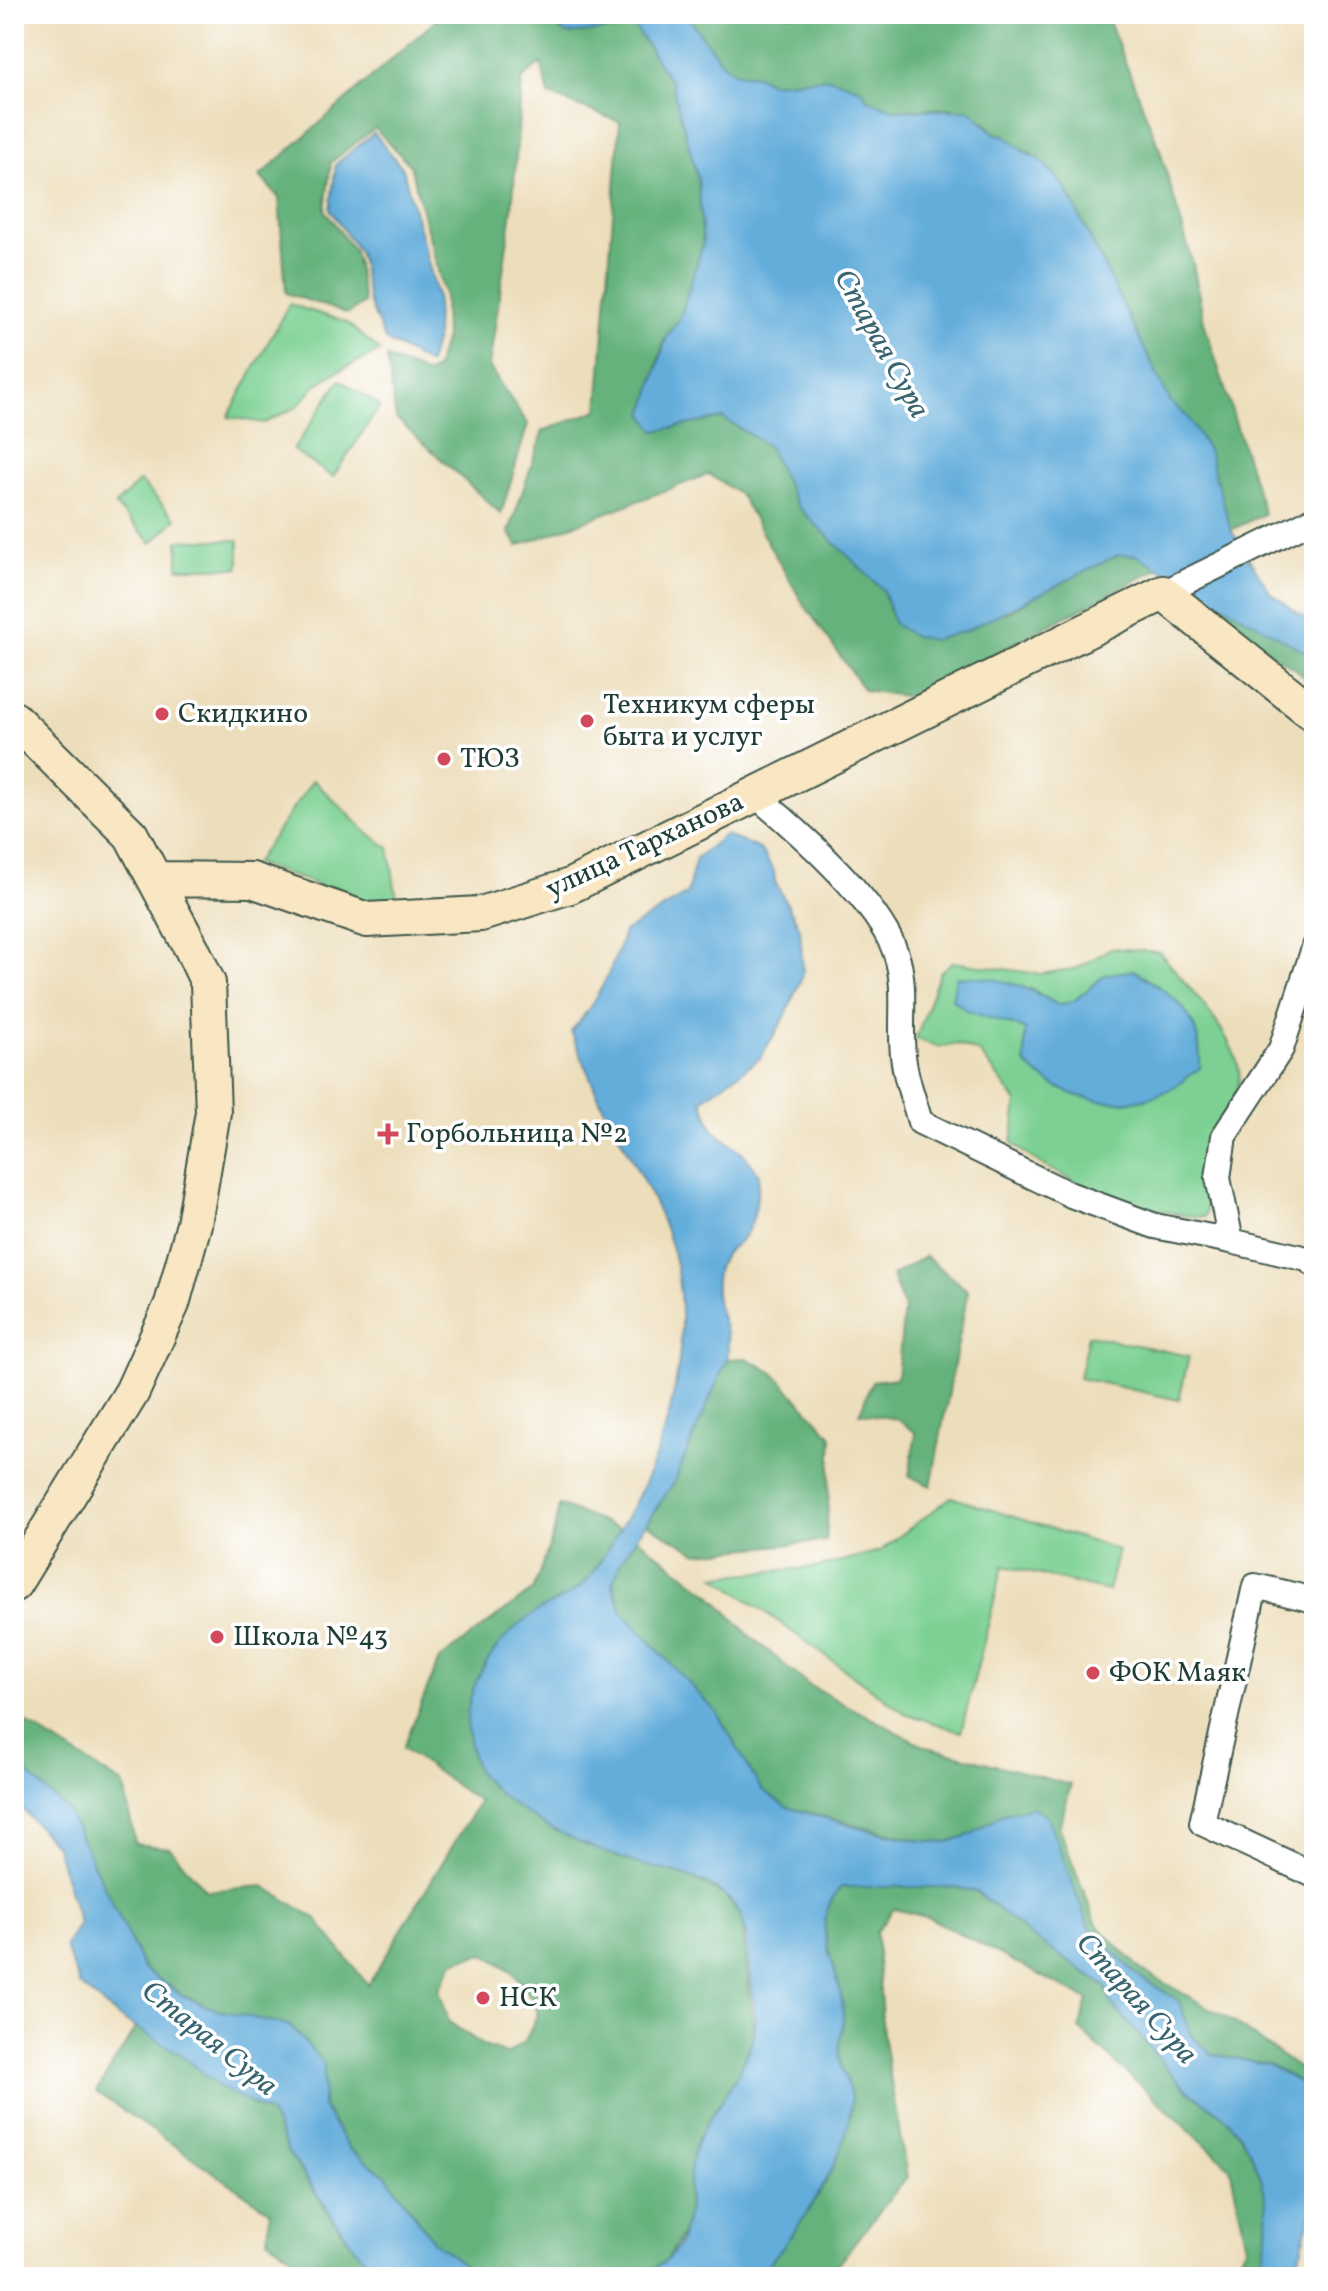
<svg xmlns="http://www.w3.org/2000/svg" width="1328" height="2291" font-family="Vollkorn,serif">
  <style>
    .green { fill: #7cd093; stroke: #4e8664; stroke-width: 2; fill-rule: evenodd }
    .forest { fill: #65b27d; stroke: #427858; stroke-width: 2; fill-rule: evenodd }
    .water { fill: #63addb; stroke: #417588; stroke-width: 2 }
    .lines { fill: none; stroke-linecap: round; stroke-linejoin: round }
    .street-casing { stroke: #3e5548; stroke-width: 28 }
    .secondary-casing { stroke: #3e5548; stroke-width: 38 }
    .street { stroke: #fff; stroke-width: 24 }
    .secondary { stroke: #f9e7c3; stroke-width: 34 }
    .poi-dot { fill: #d1495b; stroke: #fff; stroke-width: 3 }
    .labels { text-anchor: middle; dominant-baseline: central; stroke-width: 7; stroke-linejoin: round; paint-order: stroke }
    .poi-label { font-size: 28px; fill: #1f3d34; stroke: #fff; text-anchor: start }
    .street-label { font-size: 28px; fill: #1f3d34; stroke: #fff }
    .water-label { font-size: 30px; font-style: italic; fill: #37646e; stroke: #fff }
  </style>
  <rect width="100%" height="100%" fill="#fff"/>
  <filter id="ink" filterUnits="userSpaceOnUse"><feTurbulence type="fractalNoise" baseFrequency=".0125" numOctaves="2"/><feDisplacementMap in="SourceGraphic" scale="16" xChannelSelector="R" yChannelSelector="G"/><feConvolveMatrix kernelMatrix="1 2 1 2 8 2 1 2 1" color-interpolation-filters="sRGB"/></filter>
  <filter id="wash" filterUnits="userSpaceOnUse"><feTurbulence type="fractalNoise" baseFrequency=".006" numOctaves="4" result="noise"/><feDisplacementMap in="SourceGraphic" scale="32" xChannelSelector="R" yChannelSelector="G"/><feGaussianBlur stdDeviation="1.8" result="paint"/><feColorMatrix in="noise" values="0 0 0 0 0 0 0 0 0 0 0 0 0 0 0 0 0 1.4 0 .05"/><feComposite in="paint" operator="in"/></filter>
  <g filter="url(#wash)">
    <rect width="100%" height="100%" fill="#eddebb"/>
    <path class="green" d="M289,304L346,322L380,351L338,371L317,384L297,407L264,423L228,417Z
      M340,380L380,406L333,477L293,450Z
      M140,481L176,519L152,543L115,505Z
      M178,540H239V568H178Z
      M313,780L368,833L389,848L399,913L255,863Z
      M1111,948L1159,952C1182,979 1246,1046 1239,1082C1235,1105 1212,1125 1209,1143C1205,1168 1210,1192 1205,1217C1149,1214 1054,1180 1012,1143L1017,1102L980,1053L957,1044L939,1047L916,1039L940,972L952,962L1040,974L1078,968ZM1105,975L1026,1043L1025,1029L1010,1022L1031,988L1057,1006L1074,1001Z
      M1088,1335L1189,1356L1179,1400L1079,1378Z
      M951,1497L1118,1550L1108,1591L1003,1566L961,1732L905,1713L715,1576L819,1567L880,1551Z"/>
    <path class="forest" d="M443,14H556L557,27L567,34L635,27L671,82L698,179L703,244L680,318L665,338L644,415L655,431L723,418L768,446L798,507L883,590L894,624L1009,612L1060,581L1118,555H1136L1161,567L911,697L864,690L803,603L740,495L709,474L518,546L509,532L543,431L598,410L620,122L549,95L541,63L522,79L512,210L489,367L528,424L501,514L396,418L387,358L428,374L436,368L445,337L444,293L410,165L375,128L331,162L325,210L355,253L364,303L348,314L286,293L279,198L260,176Z
      M686,14H1106L1159,147L1193,264L1204,322L1264,514L1231,530L1188,418L1170,401L1065,187L1040,159L995,134L985,122L950,108L895,110L867,99L861,89L830,78L771,83L756,75L736,73L721,62Z
      M1196,587L1310,652L1314,657V689L1296,669L1186,601Z
      M925,1256L968,1291L931,1486L909,1476L916,1433L897,1419L860,1413L872,1381L897,1378L904,1308L892,1276Z
      M746,1358L774,1373L832,1436L826,1541L698,1553L647,1524L674,1482L727,1359Z
      M559,1505L620,1529L591,1577L564,1602L539,1611L512,1633L525,1811L586,1845L634,1862L678,1871L724,1895L742,1917L754,2037L730,2093L698,2138L689,2181L687,2224L667,2260L639,2277H480L434,2242L386,2175L350,2150L323,2107L324,2064L291,2026L217,2010L184,1996L144,1969L68,1811L14,1761V1715L124,1785L135,1844L170,1848L206,1891L264,1886L316,1919L368,1985L479,1802L403,1748L439,1660L533,1590L553,1536ZM483,1954C511,1967 527,1984 538,2013L525,2041L507,2054L486,2047L449,2022L439,1989L454,1961Z
      M637,1538L711,1595L749,1635L810,1686L924,1746L1071,1785L1059,1828L1097,1925L1141,1970L1231,2020L1314,2079V2140L1299,2082L1266,2064L1211,2054L1190,2034L1179,2001L1137,1975L1089,1928L1080,1906L1001,1815L972,1834L948,1842L921,1841L786,1807L761,1789L717,1713L623,1613L613,1582L621,1561Z
      M840,1887H956L977,1892L1031,1936L1106,1987L1112,2004C1138,2031 1159,2061 1185,2088C1195,2098 1209,2104 1220,2113C1265,2152 1281,2225 1255,2277H1228L1247,2246L1230,2167L1079,2029L1088,2000L930,1918L894,1909L876,1932L883,2035L907,2177L827,2277H758C795,2234 849,2161 851,2102C852,2089 842,2075 840,2061C837,2046 844,2029 843,2013C842,1965 805,1930 840,1887Z
      M136,2027L179,2053L221,2088L271,2114L287,2150L327,2211L359,2254L391,2277H323L268,2240L270,2211L96,2092Z"/>
    <path class="water" d="M556,14H686L721,62L736,73L756,75L771,83L830,78L861,89L867,99L895,110H970L995,134L1004,135L1027,154L1040,159L1065,187L1170,401L1188,418L1208,450L1231,530L1270,592L1314,625V657L1136,555H1118L965,631L933,640L914,636L894,624L883,590L798,507L768,446L723,418L655,431L644,415L666,338L680,318L703,244L698,179L671,82L635,27L567,34L557,27Z
      M374,133L403,169L437,295L436,337L429,364L385,340L369,302L359,252L330,210L336,164Z
      M725,835L760,849L774,871L775,882L800,928L803,975L785,1017L760,1058L702,1100L714,1131L743,1153L759,1174C757,1193 757,1213 748,1230C739,1249 719,1246 716,1280C713,1314 733,1328 727,1359L674,1482L621,1561L612,1585L623,1613L717,1713L761,1789L786,1807L877,1832L921,1841L948,1842L972,1834L1001,1815L1032,1807L1047,1816L1089,1928L1137,1975L1179,2001L1190,2034L1211,2054L1266,2064L1299,2082L1309,2096L1314,2140V2205L1293,2277H1255C1281,2225 1265,2152 1220,2113C1209,2104 1195,2098 1185,2088C1159,2061 1138,2031 1111,2004L1106,1987L1031,1936L977,1892L956,1887H841C804,1928 842,1966 843,2013C844,2029 837,2046 840,2061C842,2074 852,2089 851,2102C849,2161 795,2234 758,2277H639C647,2272 658,2267 666,2261C701,2229 679,2175 700,2136C717,2103 739,2081 752,2042C759,2023 751,1993 750,1972C748,1956 748,1934 742,1919C725,1875 665,1873 629,1861C579,1844 518,1817 482,1777C474,1769 471,1751 469,1740C458,1691 497,1636 538,1611C557,1600 574,1596 589,1578C597,1569 603,1556 610,1545C663,1464 694,1363 676,1265C666,1215 629,1155 605,1110C592,1085 582,1057 571,1031C597,1003 613,969 624,932L687,894L696,858Z
      M1133,970C1176,997 1202,1013 1200,1068C1190,1075 1180,1084 1169,1090C1121,1114 1061,1100 1025,1063V1029L968,1011L952,999L956,977C995,975 1025,985 1058,1005L1074,1001L1105,975Z
      M14,1761L68,1811L144,1969L184,1996L217,2010L291,2026L324,2064L323,2107L350,2150L386,2175L434,2242L480,2277H391L359,2254L287,2150L271,2114L221,2088L179,2053L118,2017L80,1985L65,1947L79,1923L56,1846L14,1800Z"/>
  </g>
  <g filter="url(#ink)">
    <g class="lines">
      <g class="street-casing">
        <path id="street" d="M1163,593L1314,519
          M755,795C797,830 879,902 896,954C908,989 898,1028 904,1063C907,1083 915,1103 920,1122L1071,1195L1155,1226L1231,1241
          M1314,948L1281,1049L1224,1136L1218,1178L1231,1241L1307,1259L1314,1264
          M1314,1600L1255,1586L1202,1823L1314,1875"/>
      </g>
      <g class="secondary-casing">
        <path id="secondary" d="M14,719L131,835L192,949L208,983L213,1112L194,1224L172,1304L132,1392L14,1584
          M156,879L252,880L367,920L481,914L570,886L1163,593L1314,714"/>
      </g>
      <use href="#street" class="street"/>
      <use href="#secondary" class="secondary"/>
    </g>
  </g>
  <g class="poi-dot">
    <circle cx="162" cy="714" r="8"/>
    <circle cx="587" cy="721" r="8"/>
    <circle cx="444" cy="759" r="8"/>
    <path d="M384 1122h8v8h8v8h-8v8h-8v-8h-8v-8h8z"/>
    <circle cx="217" cy="1637" r="8"/>
    <circle cx="1093" cy="1673" r="8"/>
    <circle cx="483" cy="1998" r="8"/>
  </g>
  <g class="labels">
    <g class="poi-label">
      <text x="603" y="705">Техникум сферы<tspan x="603" dy="32">быта и услуг</tspan></text>
      <text x="178" y="714">Скидкино</text>
      <text x="460" y="759">ТЮЗ</text>
      <text x="406" y="1134">Горбольница №2</text>
      <text x="233" y="1637">Школа №43</text>
      <text x="1109" y="1673">ФОК Маяк</text>
      <text x="499" y="1998">НСК</text>
    </g>
    <g class="street-label">
      <text transform="translate(645 846) rotate(-25)">улица Тарханова</text>
    </g>
    <g class="water-label">
      <text transform="translate(881 344) rotate(61)">Старая Сура</text>
      <text transform="translate(1136 1999) rotate(48)">Старая Сура</text>
      <text transform="translate(209 2039) rotate(39)">Старая Сура</text>
    </g>
  </g>
  <rect width="1328" height="2291" fill="none" stroke="#fff" stroke-width="48"/>
</svg>
